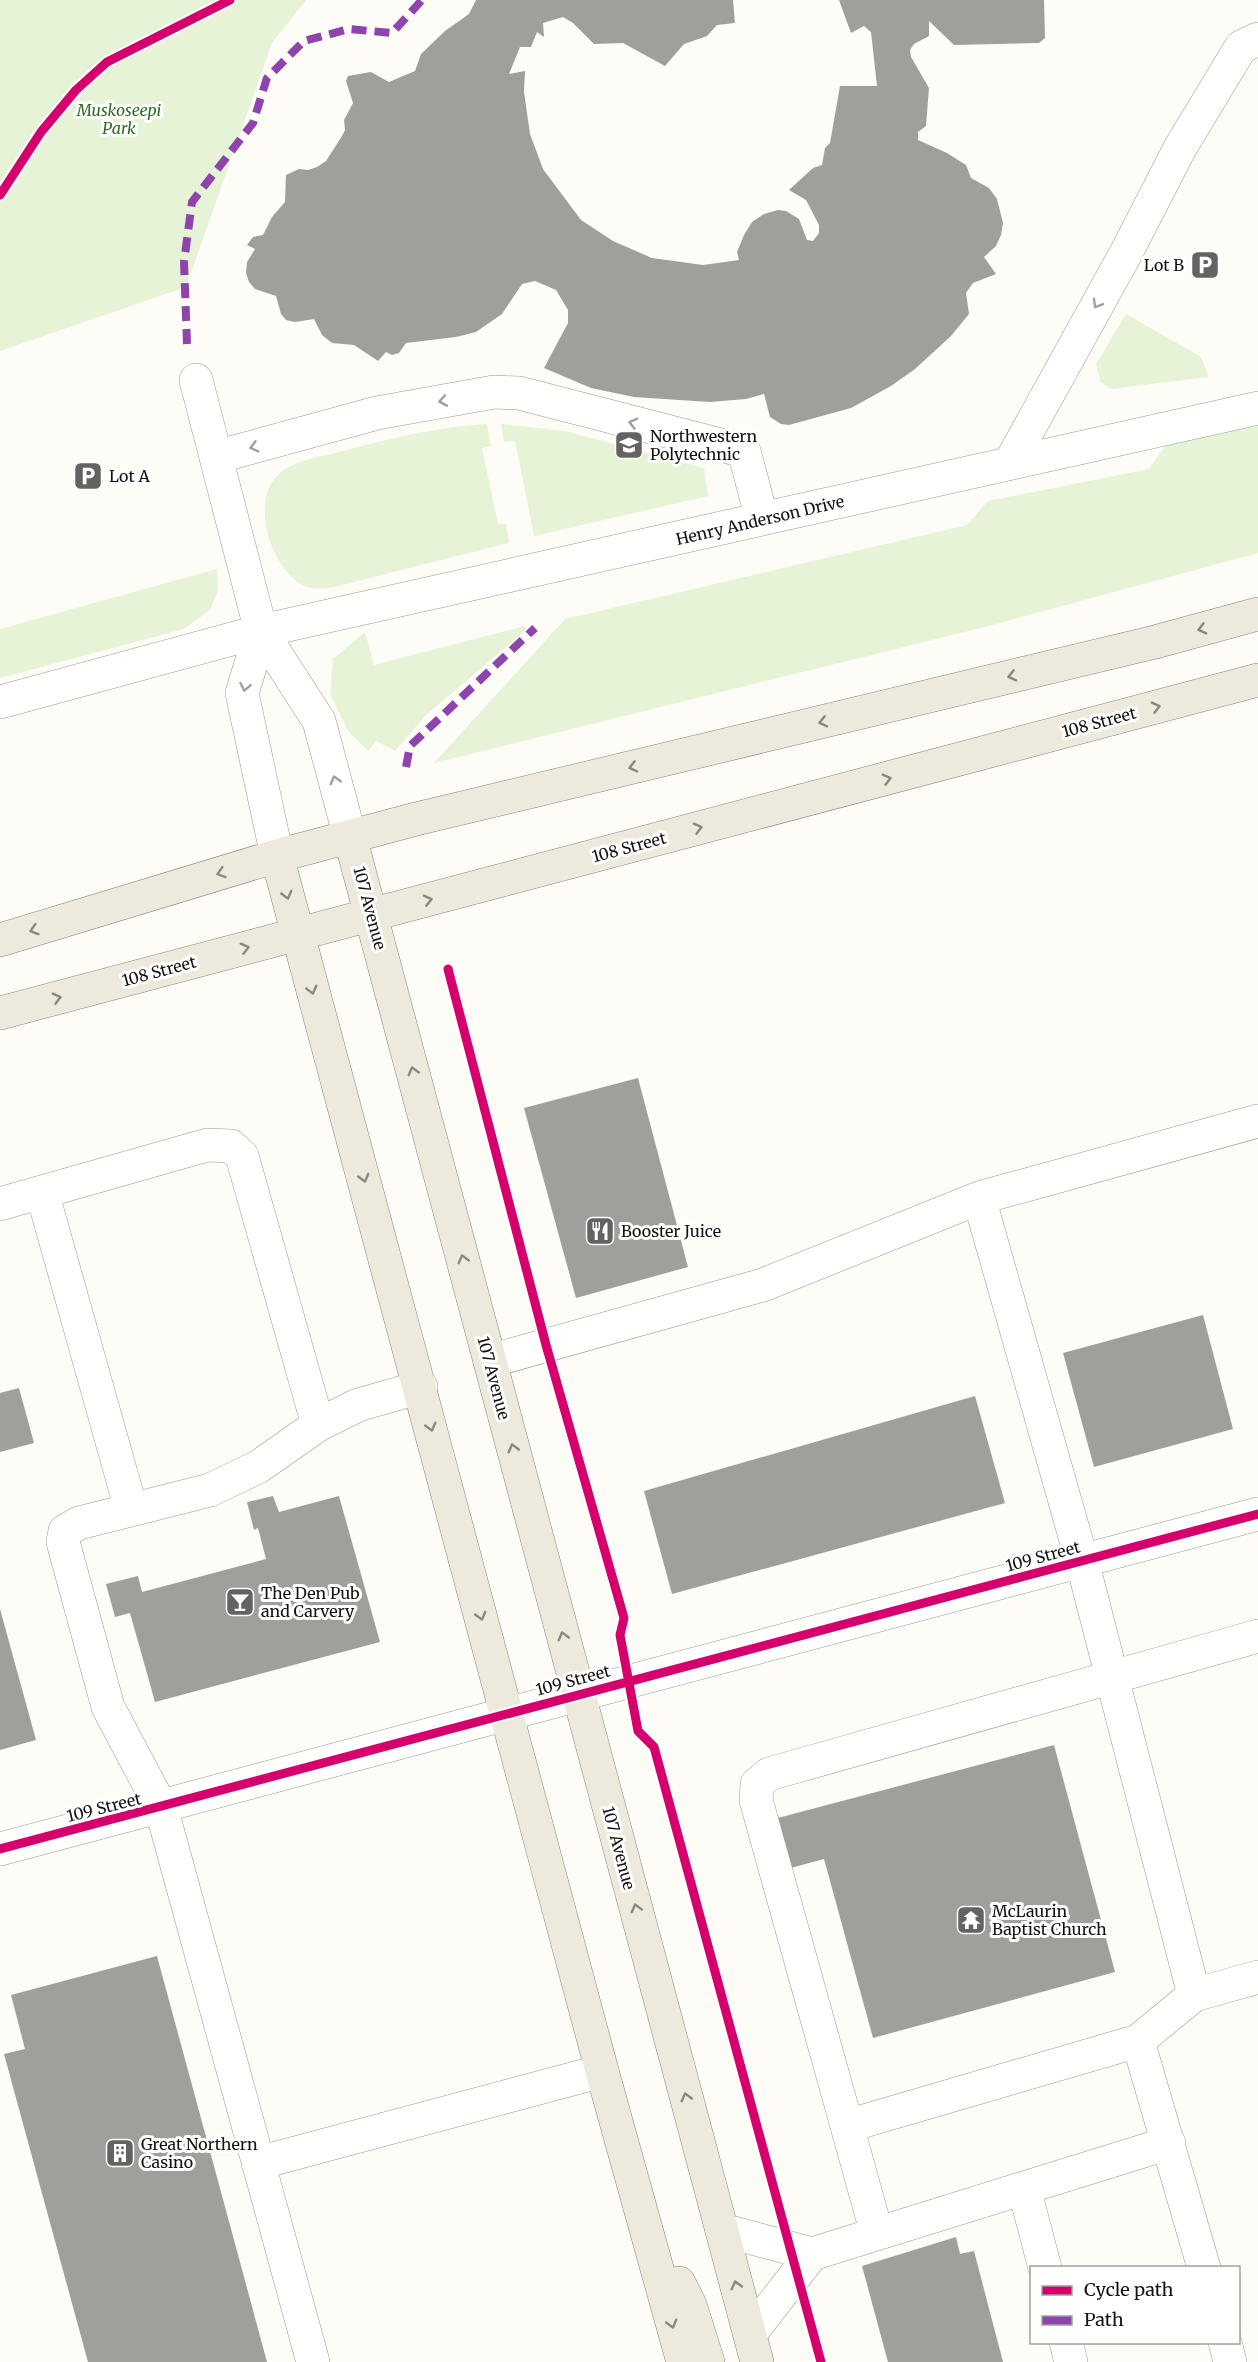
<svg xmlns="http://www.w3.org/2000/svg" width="1258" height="2362" font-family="Merriweather,serif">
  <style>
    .green { fill: #e7f3d7 }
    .building { fill: #a19f9c }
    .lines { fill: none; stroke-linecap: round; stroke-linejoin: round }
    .minor-casing { stroke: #979795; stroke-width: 34 }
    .major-casing { stroke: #858482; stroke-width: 34 }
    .minor { stroke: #fffffe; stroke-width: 33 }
    .major { stroke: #ede9dc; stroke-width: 33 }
    .quiet { stroke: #8e44ad; stroke-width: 8; stroke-dasharray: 15 8; stroke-linecap: butt }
    .cycleway-casing { stroke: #fff; stroke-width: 13 }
    .cycleway { stroke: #d6006c; stroke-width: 9 }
    .oneway { stroke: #a0a09f }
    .oneway2 { stroke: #8a8881 }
    .labels { text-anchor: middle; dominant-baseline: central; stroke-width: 6; stroke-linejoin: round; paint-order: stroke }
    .park-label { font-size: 16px; font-style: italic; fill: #2f6b1f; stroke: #fff }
    .poi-label { font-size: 16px; fill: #111; stroke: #fff; text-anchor: start }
    .street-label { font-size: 16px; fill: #111; stroke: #fff }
  </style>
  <rect width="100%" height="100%" fill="#fdfcf7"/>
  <path class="green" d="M0,0H306L272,43L186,287L0,351Z
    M1126,314L1201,357L1209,377L1110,389L1100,381L1096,364Z
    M487,424L491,446L482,448L498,524H506L509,543L330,588C323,588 313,589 307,587C272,573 248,501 279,474C295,460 319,457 339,452C388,439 436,427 487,424Z
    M501,424L565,431L704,468L708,496L534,536L515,441L504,442Z
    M1258,426V553L985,627L434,763L565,619L967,525L988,501L1149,469L1168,442Z
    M217,569L218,590L210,610L184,629L0,678V629Z
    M525,626L526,630L425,716L395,751L376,741L368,751L348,731L330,694L333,659L365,632L374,665Z"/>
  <path class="building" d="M476,0H733L735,23L717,25L707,36L684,44L665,66L623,43L594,44L573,23L563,17L543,23L544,37L537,32L531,47H520L509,74L525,71L524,92L530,134L543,169L581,220L613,241L652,258L703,265L739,260L737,252L744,235L752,222L764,214L778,210L786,211L799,219L807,240L813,241L819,233V225L806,200L789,190L813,168L822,165L825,148L830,143L840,86H877L871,32L864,26L851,33L839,0H1044L1045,38L1039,43L954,45L929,21V36L914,44L910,50L911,57L929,88L926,126L918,132V140L947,153L966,165L971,178L989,188L997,199L1003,223L1001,235L996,246L984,257L996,274L973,283L966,293L969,314L951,336L915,369L891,386L851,408L789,425L781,424L770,417L764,394L746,399L710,402L634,397L591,388L544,368L568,323V310L556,290L535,281L522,284L502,314L476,332L456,337L406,343L399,353L392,355L386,352L378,361L354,345L332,343L322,335L314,319L295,322L286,320L281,314L276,296L255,289L249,282L246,273L247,262L255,249L247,245L253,237L263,235L272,217L285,202L286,175L299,169L308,170L317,167L326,161L342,136L345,130L344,120L353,103L346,81L348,76L371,72L389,82L415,71L421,54L445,31L469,14Z
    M638,1078L688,1267L576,1298L524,1108Z
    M1203,1315L1233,1429L1094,1467L1063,1353Z
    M19,1388L34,1443L0,1452V1393Z
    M975,1396L1005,1503L672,1594L644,1491Z
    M273,1496L279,1512L339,1496L380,1642L155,1702L130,1613L115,1617L106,1584L138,1576L142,1592L266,1559L258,1528L254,1530L247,1502Z
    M0,1609L36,1740L0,1750Z
    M1054,1745L1115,1972L873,2038L824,1859L787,1869L774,1819Z
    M157,1956L237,2251L267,2362H88L4,2054L25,2049L11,1995Z
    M956,2237L960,2254L974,2251L1003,2362H888L862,2266Z"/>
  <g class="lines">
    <g class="minor-casing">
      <path id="minor" d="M196,380L261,631L319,721L350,837
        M216,457L377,413L494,392L519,393L744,451L762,519
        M1010,463L1126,253L1180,148L1241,47L1258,39
        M261,631L242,693L277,856
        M0,702L261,631L1258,408
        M42,1192L131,1509
        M979,1198L1258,1121
        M0,1204L207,1145L231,1146L242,1156L318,1425
        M490,1361L763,1285L979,1198L1082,1561L1194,1995L1138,2041L1204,2268
        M0,1849L1258,1514
        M1194,1995L1258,1977
        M847,2126L756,1800L757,1784L769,1774L1258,1636
        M258,2163L602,2071
        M722,2230L812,2254L1024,2188
        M877,2234L847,2126L1138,2041
        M1045,2268L1024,2188L1169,2143
        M750,2334L812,2254
        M1066,2342L1071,2362
        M1225,2342L1230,2362
        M313,2362L161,1807L108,1707L63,1542L65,1531L79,1523L210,1490L258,1467L318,1425L358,1405L421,1387"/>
    </g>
    <g class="major-casing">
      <path id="major" d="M350,837L757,2362
        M277,856L602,2071L683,2362
        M0,940L277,856L416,819L1155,642L1258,614
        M0,1013L1258,680
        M679,2283L690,2305L708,2362"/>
    </g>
    <use href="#minor" class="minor"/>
    <use href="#major" class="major"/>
    <path class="quiet" d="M187,344L184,262L192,202L253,123L267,78L304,41L349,29L392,33L422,0
      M406,767L410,746L535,628"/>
    <g class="cycleway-casing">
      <path id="cycleway" d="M0,195L41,132L76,90L107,62L230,0
        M448,969L546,1345L624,1618L620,1635L638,1731L654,1747L821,2362
        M0,1849L1258,1514"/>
    </g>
    <use href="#cycleway" class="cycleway"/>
  </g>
  <defs><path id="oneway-chevron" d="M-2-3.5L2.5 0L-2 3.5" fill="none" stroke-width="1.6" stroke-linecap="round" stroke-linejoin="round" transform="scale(1.5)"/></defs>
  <g class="oneway">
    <use href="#oneway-chevron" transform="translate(1097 304) rotate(120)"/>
    <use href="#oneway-chevron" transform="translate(443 401) rotate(170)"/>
    <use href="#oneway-chevron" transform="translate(633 423) rotate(-165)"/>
    <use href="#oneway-chevron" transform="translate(254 447) rotate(165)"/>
    <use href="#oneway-chevron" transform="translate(245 687) rotate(101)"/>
    <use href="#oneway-chevron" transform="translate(335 780) rotate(-105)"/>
  </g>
  <g class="oneway2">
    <use href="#oneway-chevron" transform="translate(1202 629) rotate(165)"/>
    <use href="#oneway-chevron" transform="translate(1012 676) rotate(166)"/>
    <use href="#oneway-chevron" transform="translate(1156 707) rotate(-15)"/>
    <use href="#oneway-chevron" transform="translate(823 722) rotate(166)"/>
    <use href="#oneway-chevron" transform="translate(633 767) rotate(166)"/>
    <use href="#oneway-chevron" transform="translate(887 779) rotate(-15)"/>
    <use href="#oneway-chevron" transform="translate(698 828) rotate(-15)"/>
    <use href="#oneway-chevron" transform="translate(221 873) rotate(163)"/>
    <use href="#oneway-chevron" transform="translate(287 895) rotate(75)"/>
    <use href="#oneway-chevron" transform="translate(428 900) rotate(-14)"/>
    <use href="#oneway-chevron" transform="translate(34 930) rotate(163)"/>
    <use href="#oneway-chevron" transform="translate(245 948) rotate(-15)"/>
    <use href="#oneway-chevron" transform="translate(312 990) rotate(75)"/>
    <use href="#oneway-chevron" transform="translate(57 998) rotate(-15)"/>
    <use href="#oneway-chevron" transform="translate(413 1071) rotate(-105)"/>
    <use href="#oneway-chevron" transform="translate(364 1178) rotate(75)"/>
    <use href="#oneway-chevron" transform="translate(463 1259) rotate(-105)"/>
    <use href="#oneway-chevron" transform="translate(431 1427) rotate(75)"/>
    <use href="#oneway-chevron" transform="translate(513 1448) rotate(-105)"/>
    <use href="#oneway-chevron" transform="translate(481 1616) rotate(75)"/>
    <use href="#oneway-chevron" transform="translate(563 1636) rotate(-105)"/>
    <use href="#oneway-chevron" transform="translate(636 1908) rotate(-105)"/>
    <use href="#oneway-chevron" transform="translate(686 2097) rotate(-105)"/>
    <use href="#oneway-chevron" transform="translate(736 2285) rotate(-105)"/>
    <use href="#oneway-chevron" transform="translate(672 2324) rotate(74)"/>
  </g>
  <defs>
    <g id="parking-square" transform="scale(1.5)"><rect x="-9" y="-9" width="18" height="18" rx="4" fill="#646362" stroke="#fff"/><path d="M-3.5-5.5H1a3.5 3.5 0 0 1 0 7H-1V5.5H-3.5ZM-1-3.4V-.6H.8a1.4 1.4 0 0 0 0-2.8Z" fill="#fff"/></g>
    <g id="university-square" transform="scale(1.5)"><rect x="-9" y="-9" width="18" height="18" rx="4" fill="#646362" stroke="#fff"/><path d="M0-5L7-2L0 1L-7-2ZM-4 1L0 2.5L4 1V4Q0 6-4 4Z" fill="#fff"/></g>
    <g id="restaurant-square" transform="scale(1.5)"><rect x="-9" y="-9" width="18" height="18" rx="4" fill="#646362" stroke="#fff"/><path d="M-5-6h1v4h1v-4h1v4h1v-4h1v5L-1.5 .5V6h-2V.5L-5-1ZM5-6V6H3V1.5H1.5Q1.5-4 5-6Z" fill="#fff"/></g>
    <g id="bar-square" transform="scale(1.5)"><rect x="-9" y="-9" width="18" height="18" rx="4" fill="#646362" stroke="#fff"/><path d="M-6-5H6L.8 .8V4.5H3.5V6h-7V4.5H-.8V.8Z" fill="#fff"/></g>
    <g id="temple-square" transform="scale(1.5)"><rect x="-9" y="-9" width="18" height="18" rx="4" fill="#646362" stroke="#fff"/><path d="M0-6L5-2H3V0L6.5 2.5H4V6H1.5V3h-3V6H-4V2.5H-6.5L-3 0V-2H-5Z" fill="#fff"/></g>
    <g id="building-square" transform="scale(1.5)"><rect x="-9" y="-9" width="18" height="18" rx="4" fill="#646362" stroke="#fff"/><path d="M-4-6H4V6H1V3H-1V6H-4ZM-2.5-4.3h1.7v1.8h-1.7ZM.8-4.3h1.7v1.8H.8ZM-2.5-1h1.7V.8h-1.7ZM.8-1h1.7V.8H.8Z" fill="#fff"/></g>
  </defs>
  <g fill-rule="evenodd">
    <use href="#parking-square" x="1205" y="265"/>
    <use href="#university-square" x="629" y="445"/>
    <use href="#parking-square" x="88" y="476"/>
    <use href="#restaurant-square" x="600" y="1231"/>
    <use href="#bar-square" x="240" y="1602"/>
    <use href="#temple-square" x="971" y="1920"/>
    <use href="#building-square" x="120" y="2153"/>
  </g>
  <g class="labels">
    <g class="park-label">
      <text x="119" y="110">Muskoseepi<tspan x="119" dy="18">Park</tspan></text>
    </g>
    <g class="poi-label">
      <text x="1184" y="265" text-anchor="end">Lot B</text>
      <text x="650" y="436">Northwestern<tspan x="650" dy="18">Polytechnic</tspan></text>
      <text x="109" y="476">Lot A</text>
      <text x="621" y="1231">Booster Juice</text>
      <text x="261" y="1593">The Den Pub<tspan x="261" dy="18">and Carvery</tspan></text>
      <text x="992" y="1911">McLaurin<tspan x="992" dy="18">Baptist Church</tspan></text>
      <text x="141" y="2144">Great Northern<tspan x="141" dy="18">Casino</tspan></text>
    </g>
    <g class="street-label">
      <text transform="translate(760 520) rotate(-13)">Henry Anderson Drive</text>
      <text transform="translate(1099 722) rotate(-15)">108 Street</text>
      <text transform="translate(629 847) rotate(-15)">108 Street</text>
      <text transform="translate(370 908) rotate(75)">107 Avenue</text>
      <text transform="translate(159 971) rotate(-15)">108 Street</text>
      <text transform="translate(494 1378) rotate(75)">107 Avenue</text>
      <text transform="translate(1043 1556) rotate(-15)">109 Street</text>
      <text transform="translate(573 1680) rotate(-15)">109 Street</text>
      <text transform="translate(104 1807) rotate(-14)">109 Street</text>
      <text transform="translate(619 1848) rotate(75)">107 Avenue</text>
    </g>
  </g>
  <rect x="1030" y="2266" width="210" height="78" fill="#ffffff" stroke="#a0a0a0" stroke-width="1.5"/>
  <rect x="1042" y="2286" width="30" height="9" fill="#d6006c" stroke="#a0a0a0" stroke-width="1.5"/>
  <text x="1084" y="2296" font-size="18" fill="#111111">Cycle path</text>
  <rect x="1042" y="2316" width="30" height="9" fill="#8e44ad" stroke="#a0a0a0" stroke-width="1.5"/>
  <text x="1084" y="2326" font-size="18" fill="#111111">Path</text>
</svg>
